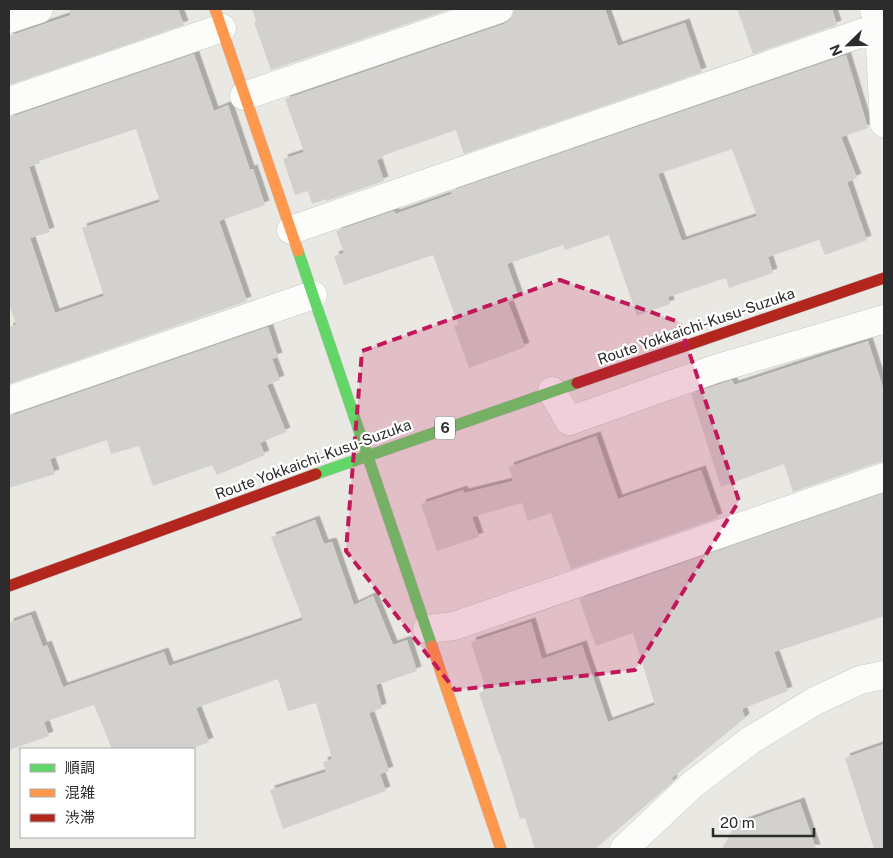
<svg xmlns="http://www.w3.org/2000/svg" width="893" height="858" font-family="'Public Sans','Noto Sans JP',sans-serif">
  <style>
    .building { fill: #d3d1cd; fill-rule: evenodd; filter: url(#shadow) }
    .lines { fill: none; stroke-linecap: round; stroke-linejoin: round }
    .street-casing { stroke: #c7c7c7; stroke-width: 29 }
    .fast-casing { stroke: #c7c7c7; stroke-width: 12 }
    .slow-casing { stroke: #c7c7c7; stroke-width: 12 }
    .jam-casing { stroke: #c7c7c7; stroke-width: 12 }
    .street { stroke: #fcfcfb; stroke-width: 28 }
    .fast { stroke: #63d668; stroke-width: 11 }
    .slow { stroke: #ff974d; stroke-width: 11 }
    .jam { stroke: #b3261e; stroke-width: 11 }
    .marked { fill: #c2185b; fill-opacity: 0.2; stroke: #c2185b; stroke-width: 4; stroke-dasharray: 10 6; stroke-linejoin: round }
    .labels { text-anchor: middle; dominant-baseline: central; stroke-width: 4.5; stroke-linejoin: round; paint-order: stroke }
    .shield { fill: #fff; stroke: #6b6b6b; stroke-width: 1 }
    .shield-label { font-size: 14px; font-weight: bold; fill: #2c2c2c }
    .street-label { font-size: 15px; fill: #2c2c2c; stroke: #fff }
  </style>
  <defs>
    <filter id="shadow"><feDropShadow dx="4.5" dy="-4.5" stdDeviation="0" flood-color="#0004"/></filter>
  </defs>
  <rect width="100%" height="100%" fill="#eae8e2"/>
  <path class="building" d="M69,9H178L184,25L9,85V36L71,15Z
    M252,9H451L271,70L254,22L256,21Z
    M514,9H605L618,46L685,23L702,72L464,154L456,130L382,156L383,158L377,160L384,181L326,201V199L312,204L308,191L295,195L283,159L304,152L285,99L504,24L511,19Z
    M737,9H832L837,25L753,54Z
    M194,54L214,111L228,105L250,170L253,169L265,205L219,221L247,301L9,384V327L16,325L9,303V116H14ZM136,129L160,202L82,228L104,296L55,313L30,238L50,232L29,167L40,163L39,161Z
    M846,55L868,128L841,137L857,178L847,182L867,240L825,255L819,240L768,257L773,273L729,288L726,278L668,297L670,304L637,316L609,235L565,250L563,245L507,264L519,298L508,302L525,347L469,368L454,326L458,324L433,255L344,285L334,256L344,253L336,231L394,211L395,214L452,194L451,191ZM732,149L757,216L682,241L658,174Z
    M268,327L278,357L272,359L280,380L267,385L286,432L260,443L265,455L217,475L212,465L153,486L139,446L111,454L107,440L50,459L55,474L9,488V415H14Z
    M868,341L884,391V462H879L793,492L784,464L721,487L691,394L732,380L734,385Z
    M596,436L618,499L701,470L718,518L571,569L551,513L528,521L522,503L472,517L479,537L437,551L421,504L463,490L464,493L513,481L509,467Z
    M884,493V616L774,652L788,691L742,709L745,718L672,778L673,781L665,789L595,849H535L525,818L520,819L500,754H499L479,693L486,690L471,642L531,622L542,659L582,645L608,722L655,705L633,633L596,646L579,599Z
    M315,520L324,544L332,542L354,605L373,596L393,645L407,640L417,671L376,685L382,708L369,713L389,771L380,774L386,791L283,829L270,790L326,772L323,762L332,759L316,703L288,711L278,679L196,708L209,742L191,749H112L94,705L44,722L49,736L9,750V623L31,615L43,647L47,645L63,687L164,652L169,666L303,620L271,537Z
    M884,744V849H874L845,758Z
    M800,802L816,849H722L735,825Z"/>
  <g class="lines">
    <g class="street-casing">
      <path id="street" d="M874,9L879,27L884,123
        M9,19L39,9
        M244,96L499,9
        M9,101L222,28
        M291,230L879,27
        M552,391L569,421L715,369L884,319
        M9,400L313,295
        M427,629L454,626L884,477
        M624,849L693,784L751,740L815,701L860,680L884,675"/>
    </g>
    <g class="fast-casing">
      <path id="fast" d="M298,251L432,646
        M316,474L577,383"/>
    </g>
    <g class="slow-casing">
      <path id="slow" d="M215,9L298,251
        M432,646L501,849"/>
    </g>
    <g class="jam-casing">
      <path id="jam" d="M577,383L884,278
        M9,586L316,474"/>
    </g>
    <use href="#street" class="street"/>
    <use href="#fast" class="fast"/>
    <use href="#slow" class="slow"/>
    <use href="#jam" class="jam"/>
  </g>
  <path class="marked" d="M560,280L679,322L739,501L635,670L455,690L346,551L362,351Z"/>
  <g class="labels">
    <rect class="shield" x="435" y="416.5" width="20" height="23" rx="4"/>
    <g class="shield-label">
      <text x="445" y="428">6</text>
    </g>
    <g class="street-label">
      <text transform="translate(696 326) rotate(-19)">Route Yokkaichi-Kusu-Suzuka</text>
      <text transform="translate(313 459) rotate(-20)">Route Yokkaichi-Kusu-Suzuka</text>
    </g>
  </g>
  <rect width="893" height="858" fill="none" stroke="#2c2c2c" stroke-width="20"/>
  <rect x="20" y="748" width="175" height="90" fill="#ffffff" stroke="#ababab"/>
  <rect x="30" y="764" width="25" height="8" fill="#63d668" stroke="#ababab"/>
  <text x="65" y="773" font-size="15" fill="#2c2c2c">順調</text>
  <rect x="30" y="789" width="25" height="8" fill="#ff974d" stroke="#ababab"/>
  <text x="65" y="798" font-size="15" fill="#2c2c2c">混雑</text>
  <rect x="30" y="814" width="25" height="8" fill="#b3261e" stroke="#ababab"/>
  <text x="65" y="823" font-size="15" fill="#2c2c2c">渋滞</text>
  <g transform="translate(848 45) rotate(247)" stroke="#ffffff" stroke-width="4" paint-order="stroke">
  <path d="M0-4L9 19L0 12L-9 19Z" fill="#2c2c2c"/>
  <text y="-8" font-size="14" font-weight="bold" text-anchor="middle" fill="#2c2c2c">N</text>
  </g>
  <path d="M713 828v8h101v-8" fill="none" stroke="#2c2c2c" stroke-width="2.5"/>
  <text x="720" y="828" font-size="15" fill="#2c2c2c" stroke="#ffffff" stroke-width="4" paint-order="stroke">20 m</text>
</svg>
